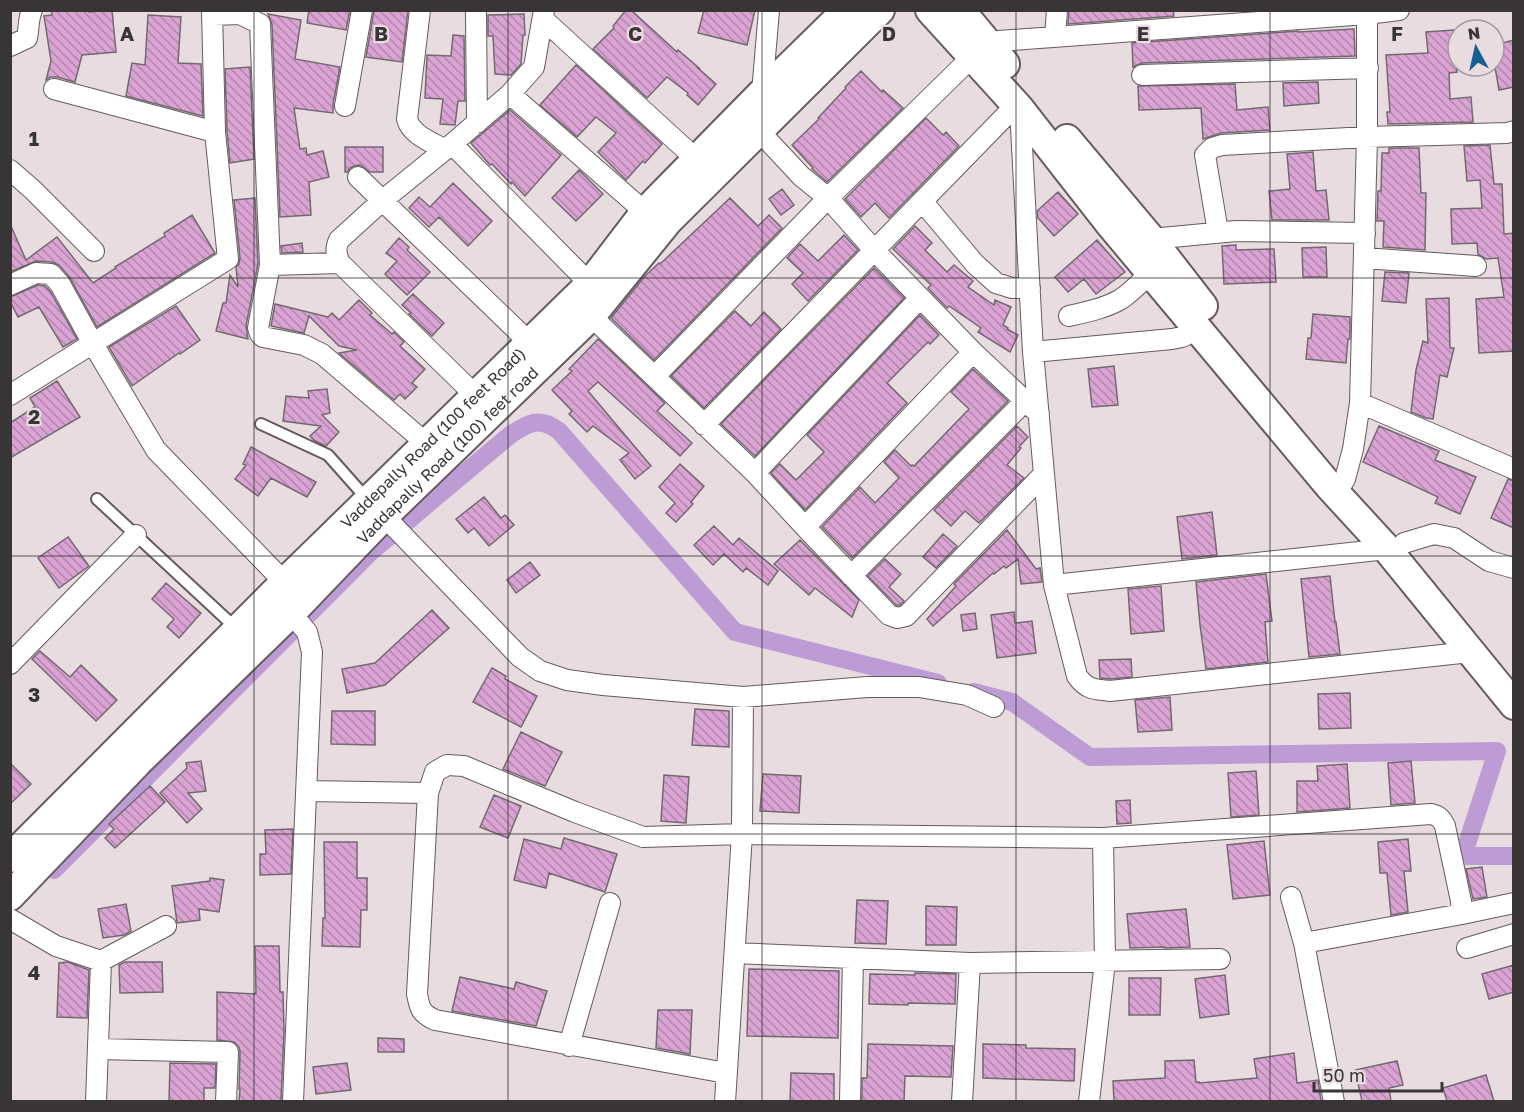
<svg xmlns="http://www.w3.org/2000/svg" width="1524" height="1112" font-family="'Golos Text',sans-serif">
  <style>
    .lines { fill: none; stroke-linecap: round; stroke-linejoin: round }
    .canal { stroke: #bd9cd6; stroke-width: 18 }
    .building { fill: url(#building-back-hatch); stroke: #726a71; stroke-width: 1.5 }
    .lane-casing { stroke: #655a5e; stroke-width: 14 }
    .street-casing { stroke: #655a5e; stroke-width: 22 }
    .secondary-casing { stroke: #655a5e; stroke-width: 32 }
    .lane { stroke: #fff; stroke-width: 10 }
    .street { stroke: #fff; stroke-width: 20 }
    .secondary { stroke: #fff; stroke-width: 28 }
    .grid { fill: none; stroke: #393536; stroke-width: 1.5; stroke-opacity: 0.55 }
    .labels { text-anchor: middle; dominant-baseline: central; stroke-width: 4.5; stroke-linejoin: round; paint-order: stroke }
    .street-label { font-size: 16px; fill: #393536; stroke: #e8dce0 }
    .grid-label { font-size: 20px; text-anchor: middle; font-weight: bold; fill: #393536; stroke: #e8dce0; stroke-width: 4.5; stroke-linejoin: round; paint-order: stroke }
  </style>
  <defs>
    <pattern id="building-back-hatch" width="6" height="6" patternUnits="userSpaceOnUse" patternTransform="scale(1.5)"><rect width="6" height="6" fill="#daa3d3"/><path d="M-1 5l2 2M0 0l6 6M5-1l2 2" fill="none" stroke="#b286ac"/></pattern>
  </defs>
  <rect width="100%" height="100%" fill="#e8dce0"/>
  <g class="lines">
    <path class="canal" d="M974,692L1012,702L1090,757L1497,751L1463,856H1514
      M54,870L373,550L510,435C528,423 540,416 559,431L735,632L938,683"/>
  </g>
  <path class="building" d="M51,10H88L89,12L112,10L116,52L82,55L75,82L57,77H51L46,80L51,61L44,16L52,15Z
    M309,10H350L346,30L307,23Z
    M374,10H408L402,62L366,57Z
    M626,10H631L677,52L678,50L699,68H698L716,84L698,105L687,95L688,93L667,77L647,98L593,49L614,28L613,26Z
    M704,10H755L747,45L698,33Z
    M1069,10H1173L1174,16L1068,24Z
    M268,14L301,20L295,59L340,67L333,104V113L294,108L300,149L306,148L307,155L323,151L329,177L309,182L311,215L280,217L272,24Z
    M524,14L525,35H523L521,64L511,75L495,74L493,36H488V15Z
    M148,15L181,17L178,63L201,64L203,116L126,96L132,63L145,65Z
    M1354,29L1355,56L1142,63L1133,67L1132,43L1298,31V32Z
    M1454,30L1457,72L1449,73L1450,99L1471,97L1473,122L1388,124L1387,112H1390L1386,55L1428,53L1426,32Z
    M453,35L464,36L465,101H458L455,125L440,124L443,99L425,98L427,55L451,56Z
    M1514,40V87L1499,90L1495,67H1494V45Z
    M576,65L662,144L645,163L643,161L626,180L598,152L616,133L596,117L577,137L540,105Z
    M250,67L254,159L230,163L227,131L225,69Z
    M861,71L882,92L883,90L903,108L827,182L812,169L813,168L792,145L819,119L818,118L846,88L845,87Z
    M1318,82L1319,103L1284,106L1283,83Z
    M1235,84L1237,110L1268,107L1270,130L1221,133L1203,139L1201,108L1139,110L1138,86Z
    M510,110L561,155L525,196L512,182L511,184L492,164L490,165L471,143Z
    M926,118L943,135L946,132L959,146L889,218L875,203L861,217L845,199Z
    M1490,145L1494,184H1502L1504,234L1514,233V351L1479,353L1476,299L1504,297L1498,258L1486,259L1478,254L1477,243L1452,244L1451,209L1482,208L1480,180L1467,181L1464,146Z
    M345,147H383V172H370L360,165L354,166L350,168L347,172H345Z
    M1389,148H1419L1421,193H1426L1425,250L1383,247L1384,221H1377L1378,191H1381L1382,153H1389Z
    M1313,152L1316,191L1326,190L1329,220H1272L1269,191L1290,189L1287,154Z
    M579,170L603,194L576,221L552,198Z
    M453,183L492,221L468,246L439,217L429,227L409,208L419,197L430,207Z
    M782,189L794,205L781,215L769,199Z
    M1058,192L1078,214L1054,236L1038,218L1037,211Z
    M255,198L258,264L246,326L248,339L216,331L223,303H226L230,275L238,287L236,267L239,264L240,258L234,200Z
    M730,198L758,226L769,215L782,228L654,360L611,318L645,276L659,263L660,264Z
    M192,215L215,253L97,327L70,278L59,265L52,262L36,261L10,272V224L26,260L57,237L93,283L116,268L115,267L165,236L164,233Z
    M915,226L932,243L925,250L947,272L954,265L973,281L968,287L994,305L995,300L1011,307L1003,325L1008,328L1007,329L1018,335L1010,352L978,332L981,328L949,306L947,308L928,288L931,285L893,249Z
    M844,235L858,250L808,301L792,284L803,273L787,258L800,244L818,261Z
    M399,238L409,247L407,250L430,272L407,295L385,274L397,261L386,253Z
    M1097,240L1125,272L1096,294L1084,279L1068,292L1055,277Z
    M302,243L303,252L282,253L281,246Z
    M1236,245V250L1274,249L1276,282L1224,284L1222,246Z
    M1326,247L1327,277H1303L1302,248Z
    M874,268L904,298L755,456L721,424Z
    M1385,272L1409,273L1406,303L1382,301Z
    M38,285L45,286L50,291L77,339L63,347L39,307L18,317L10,301V297Z
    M413,294L444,323L432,336L409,314L411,313L402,305Z
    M1449,298L1450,348H1454L1447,377L1440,375L1433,419L1426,418L1411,412L1416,370L1423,341L1428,343L1426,299Z
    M359,300L372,313L370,315L392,334L394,332L404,342L400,346L425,369L412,383L417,387L405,399L400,394L394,400L339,353L357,350L339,346L309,316L304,333L271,326L275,304L328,317L332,313L339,320Z
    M176,306L200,340L180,354L179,353L132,386L109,347Z
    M735,311L751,326L764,312L781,329L704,408L671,376Z
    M1313,314L1350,317V339H1348L1346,363L1306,359L1308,338H1311Z
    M920,315L939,335L930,344L928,342L887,383L907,403L805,510L771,473L780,464L796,480L824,452L807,435Z
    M598,339L665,403L657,411L692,443L680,456L598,382L588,391L651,466L635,479L620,460L629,453L593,426L587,432L569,414L572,411L552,390L572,371L569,369Z
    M1114,366L1118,405L1092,407L1088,369Z
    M973,369L1008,401L852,558L822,527L860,487L875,503L899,478L884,462L895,450L911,466L912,465L914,466L969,409L951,392Z
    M57,381L80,417L10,458V423L35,407L30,398Z
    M327,389L330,413L322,415L339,432L326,446L315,441L310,436L321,426L283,421L286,396L309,398L308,391Z
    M1017,426L1028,437L1019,447L1021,448L1007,465L1024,478L979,523L965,511L951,526L934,510Z
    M1379,426L1439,451L1435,460L1476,477L1460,514L1435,503L1438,497L1363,462Z
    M251,447L316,482L307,497L271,478L258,496L235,479L246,465L243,464Z
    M680,464L704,486L691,502L693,504L676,522L666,513L675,503L659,487Z
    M1508,479L1514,481V528L1491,518Z
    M484,497L501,518L505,515L514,525L489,546L474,528L468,533L456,519Z
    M1212,512L1217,555L1182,559L1177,517Z
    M714,526L733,545L739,538L778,571L768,585L746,568L743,572L724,554L713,565L694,545Z
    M1007,530L1036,569L1040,568L1042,582L1021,584L1018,559L1006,568L1004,566L994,574L993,573L933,626L927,619L956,586L954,584Z
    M943,534L957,546L936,568L923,557Z
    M68,537L89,566L59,588L38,558Z
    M800,540L859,600L852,617L815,588L809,595L774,564Z
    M885,559L901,574L889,587L904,601L900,605H896L868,576Z
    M530,562L540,575L516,593L507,580Z
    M1266,574L1272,621L1265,622L1268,662L1206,669L1200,625L1196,582Z
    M1330,576L1335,622H1336L1340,654L1309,657L1301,579Z
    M166,583L201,613L179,638L167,627L174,619L152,599Z
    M1161,586L1164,631L1131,634L1128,589Z
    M432,610L449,628L385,685L347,693L342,669L375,663Z
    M1014,612L1015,623L1032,621L1036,653L997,658L991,615Z
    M975,613L977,629L963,631L961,615Z
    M40,651L70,677L81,665L117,700L96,721L32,659Z
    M1131,659L1132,677L1110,679L1100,678L1099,660Z
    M492,668L506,676L505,679L537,696L521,727L473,702Z
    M1350,693L1351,728L1319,729L1318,694Z
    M1170,697L1172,730L1138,732L1135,700Z
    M695,709L729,711V747L692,745Z
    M332,711H375V745L331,744Z
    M521,732L562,752L545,786L503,769Z
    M201,761L206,791L188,793L202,809L187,823L160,793L187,768L186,763Z
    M1411,761L1415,803L1391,805L1388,763Z
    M10,763L31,784L10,804Z
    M1347,764L1350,808L1297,812V781H1318L1317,766Z
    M1256,771L1259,815L1231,817L1228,773Z
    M763,774L801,776L799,813L760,811Z
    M664,775L689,777L686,823L661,821Z
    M150,786L165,802L115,848L105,838L114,829L109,824Z
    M494,795L521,806L508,838L480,827Z
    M1130,800L1131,823L1117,824L1116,801Z
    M293,829L291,874L260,875V854H266L265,830Z
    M564,838L617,854L605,892L549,873L546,888L514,880L524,839L561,849Z
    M1408,839L1411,871H1404L1408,912L1391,915L1387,873H1380L1378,842Z
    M1264,841L1270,895L1233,899L1227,845Z
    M324,842H357V878H367V910H361L360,947L322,946L323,918H325Z
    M1482,867L1487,897L1473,899L1466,869Z
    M210,878L224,880L219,912L199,909L200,920L177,923L172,886L210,881Z
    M857,900L888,901L886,944L855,943Z
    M126,904L131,931L124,935L103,938L98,909Z
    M926,906L957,907L956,945H926Z
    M1186,909L1190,947L1165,948V947L1130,948L1127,914Z
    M255,946H279L280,992H283L284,1033L281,1101H239L240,1089H239L240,1052L239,1047L234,1042L217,1040V992L255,994V993H256Z
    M68,962L89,970L87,1018L57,1017L59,963Z
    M125,962H162L163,992L120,993L119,965Z
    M1514,965V992L1489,999L1482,974Z
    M749,969L839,971L838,1038L747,1036Z
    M915,973L956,974L955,1004L908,1003V1005L869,1004L870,974L915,975Z
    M1225,975L1229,1014L1200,1018L1195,979Z
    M460,977L514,989L516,982L547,991L536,1026L452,1011Z
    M1129,978H1161L1160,1015H1129Z
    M658,1010H692L690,1054L656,1048Z
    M378,1038L404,1039V1052H378Z
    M868,1044L953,1046L951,1077L905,1076L904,1101H862V1078H867Z
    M983,1044L1026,1045V1048L1075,1049L1074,1081L983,1078Z
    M1294,1053L1297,1083L1318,1080L1321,1101H1114L1113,1081L1165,1078V1061L1194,1060L1196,1082H1199V1083L1257,1078L1254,1059Z
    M1397,1061L1403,1085L1389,1088L1391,1101H1362L1355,1070Z
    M170,1063L216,1064L215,1088H204V1101H169Z
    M347,1063L351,1090L316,1094L313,1067Z
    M791,1073L834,1074V1101H790Z
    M1486,1075L1494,1101H1447L1443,1088Z"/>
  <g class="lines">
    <g class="lane-casing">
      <path id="lane" d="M261,424L328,455L367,499
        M97,499L238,630"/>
    </g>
    <g class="street-casing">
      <path id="street" d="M420,10L407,119C411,135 432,142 445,150
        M476,12L477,123
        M213,15L240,14L260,24L270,265L258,328L260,334L263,337L304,345L322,354L427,444
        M543,19L696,159
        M1055,37L1057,10
        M986,42L1367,14L1399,10
        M10,46L27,38C29,29 28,19 32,10
        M1142,75L1368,68
        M54,89L215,132
        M762,93L769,10
        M510,94L645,212
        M345,106L362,10
        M1020,109L1033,352L1054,585L1077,676C1087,690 1094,689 1110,691L1470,652
        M759,131L801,176L828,198L875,251L973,352L1039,414
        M452,144L590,284
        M10,170L33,190L94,251
        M358,177L530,343
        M922,201L975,264L996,283L1012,288H1030
        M1218,232L1205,155L1212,148L1222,145L1367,137L1507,133L1514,131
        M1151,239L1236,231L1365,233
        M1364,258L1476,266
        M270,265L340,263
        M10,285L36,273L51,274L60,284L93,344L156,450L292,590
        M591,316L755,473L805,527L889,615L897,618L906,616L1043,475
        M1069,316C1087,312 1106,308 1121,299C1132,292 1141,282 1151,272
        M1033,352L1172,339L1182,337L1198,329
        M655,376L828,198L973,56
        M10,395L228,259L215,132L212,10
        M476,396L340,263C336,254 335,249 339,240L383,200L452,144L510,94L534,67L544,10
        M1360,403L1514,469
        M704,425L1016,105
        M755,473L920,298
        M1336,493L1345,479L1353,449L1360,403L1367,137V10
        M384,516L520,657L540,671L567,680L603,685L743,697L867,687H919L967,695L994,707
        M805,527L973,352
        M1404,543L1434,534L1454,538L1489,561L1514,568
        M851,576L1025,401
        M1054,585L1387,549
        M291,613L307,632L312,652L293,1102
        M10,664L136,535
        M307,791L428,793
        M1291,897L1304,943L1334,1102
        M10,919L56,946L101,961L166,926
        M1304,943L1462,914
        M1467,948L1514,934
        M735,953L970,963L1220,959
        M569,1046L610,903
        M98,1049L228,1052L226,1102
        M726,1073L435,1020C421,1013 420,1010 417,994L428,793L435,772L447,765L464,766L575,812L643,837L742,834L1103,838L1431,814C1439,816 1441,818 1445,826L1461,901L1462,914L1514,903
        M96,1102L101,961
        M725,1102L742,834L743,697
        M850,1102L853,958
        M962,1102L970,963
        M1089,1102L1105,961L1103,838"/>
    </g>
    <g class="secondary-casing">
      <g id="secondary">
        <path d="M930,10L1020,109L1109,223L1330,487L1387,549L1514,705"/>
        <path d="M960,10L1005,64"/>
        <path d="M1067,139L1151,239L1203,306"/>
        <path id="s1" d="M10,858L285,582L590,284L645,212L762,93L847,10"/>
        <path id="s2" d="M10,896L139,761L291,613L384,516L591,316L668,221L880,10"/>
      </g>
    </g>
    <use href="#lane" class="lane"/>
    <use href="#street" class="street"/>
    <use href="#secondary" class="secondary"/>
  </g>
  <path class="grid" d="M254,10V1102M508,10V1102M762,10V1102M1016,10V1102M1270,10V1102M10,278H1514M10,556H1514M10,834H1514"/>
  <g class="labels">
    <g class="street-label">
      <text stroke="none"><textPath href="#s1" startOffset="596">Vaddepally Road (100 feet Road)</textPath></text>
      <text stroke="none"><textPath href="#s2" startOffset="621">Vaddapally Road (100) feet road</textPath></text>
    </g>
  </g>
  <g class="grid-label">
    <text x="127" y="41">A</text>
    <text x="381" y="41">B</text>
    <text x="635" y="41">C</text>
    <text x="889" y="41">D</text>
    <text x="1143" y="41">E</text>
    <text x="1397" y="41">F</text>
    <text x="34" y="146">1</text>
    <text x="34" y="424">2</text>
    <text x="34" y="702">3</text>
    <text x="34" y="980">4</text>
  </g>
  <rect width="1524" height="1112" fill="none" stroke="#393536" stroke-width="24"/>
  <g transform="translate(1476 48) rotate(352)"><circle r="28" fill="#e8dce0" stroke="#a2999c" stroke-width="1.5"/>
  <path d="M0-4.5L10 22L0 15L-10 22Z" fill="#165f93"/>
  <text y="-9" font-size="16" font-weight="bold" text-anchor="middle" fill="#393536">N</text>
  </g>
  <path d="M1314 1082v9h128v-9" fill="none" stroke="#393536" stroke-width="3"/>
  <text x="1323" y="1082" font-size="18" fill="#393536" stroke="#e8dce0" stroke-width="4.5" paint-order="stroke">50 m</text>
</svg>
